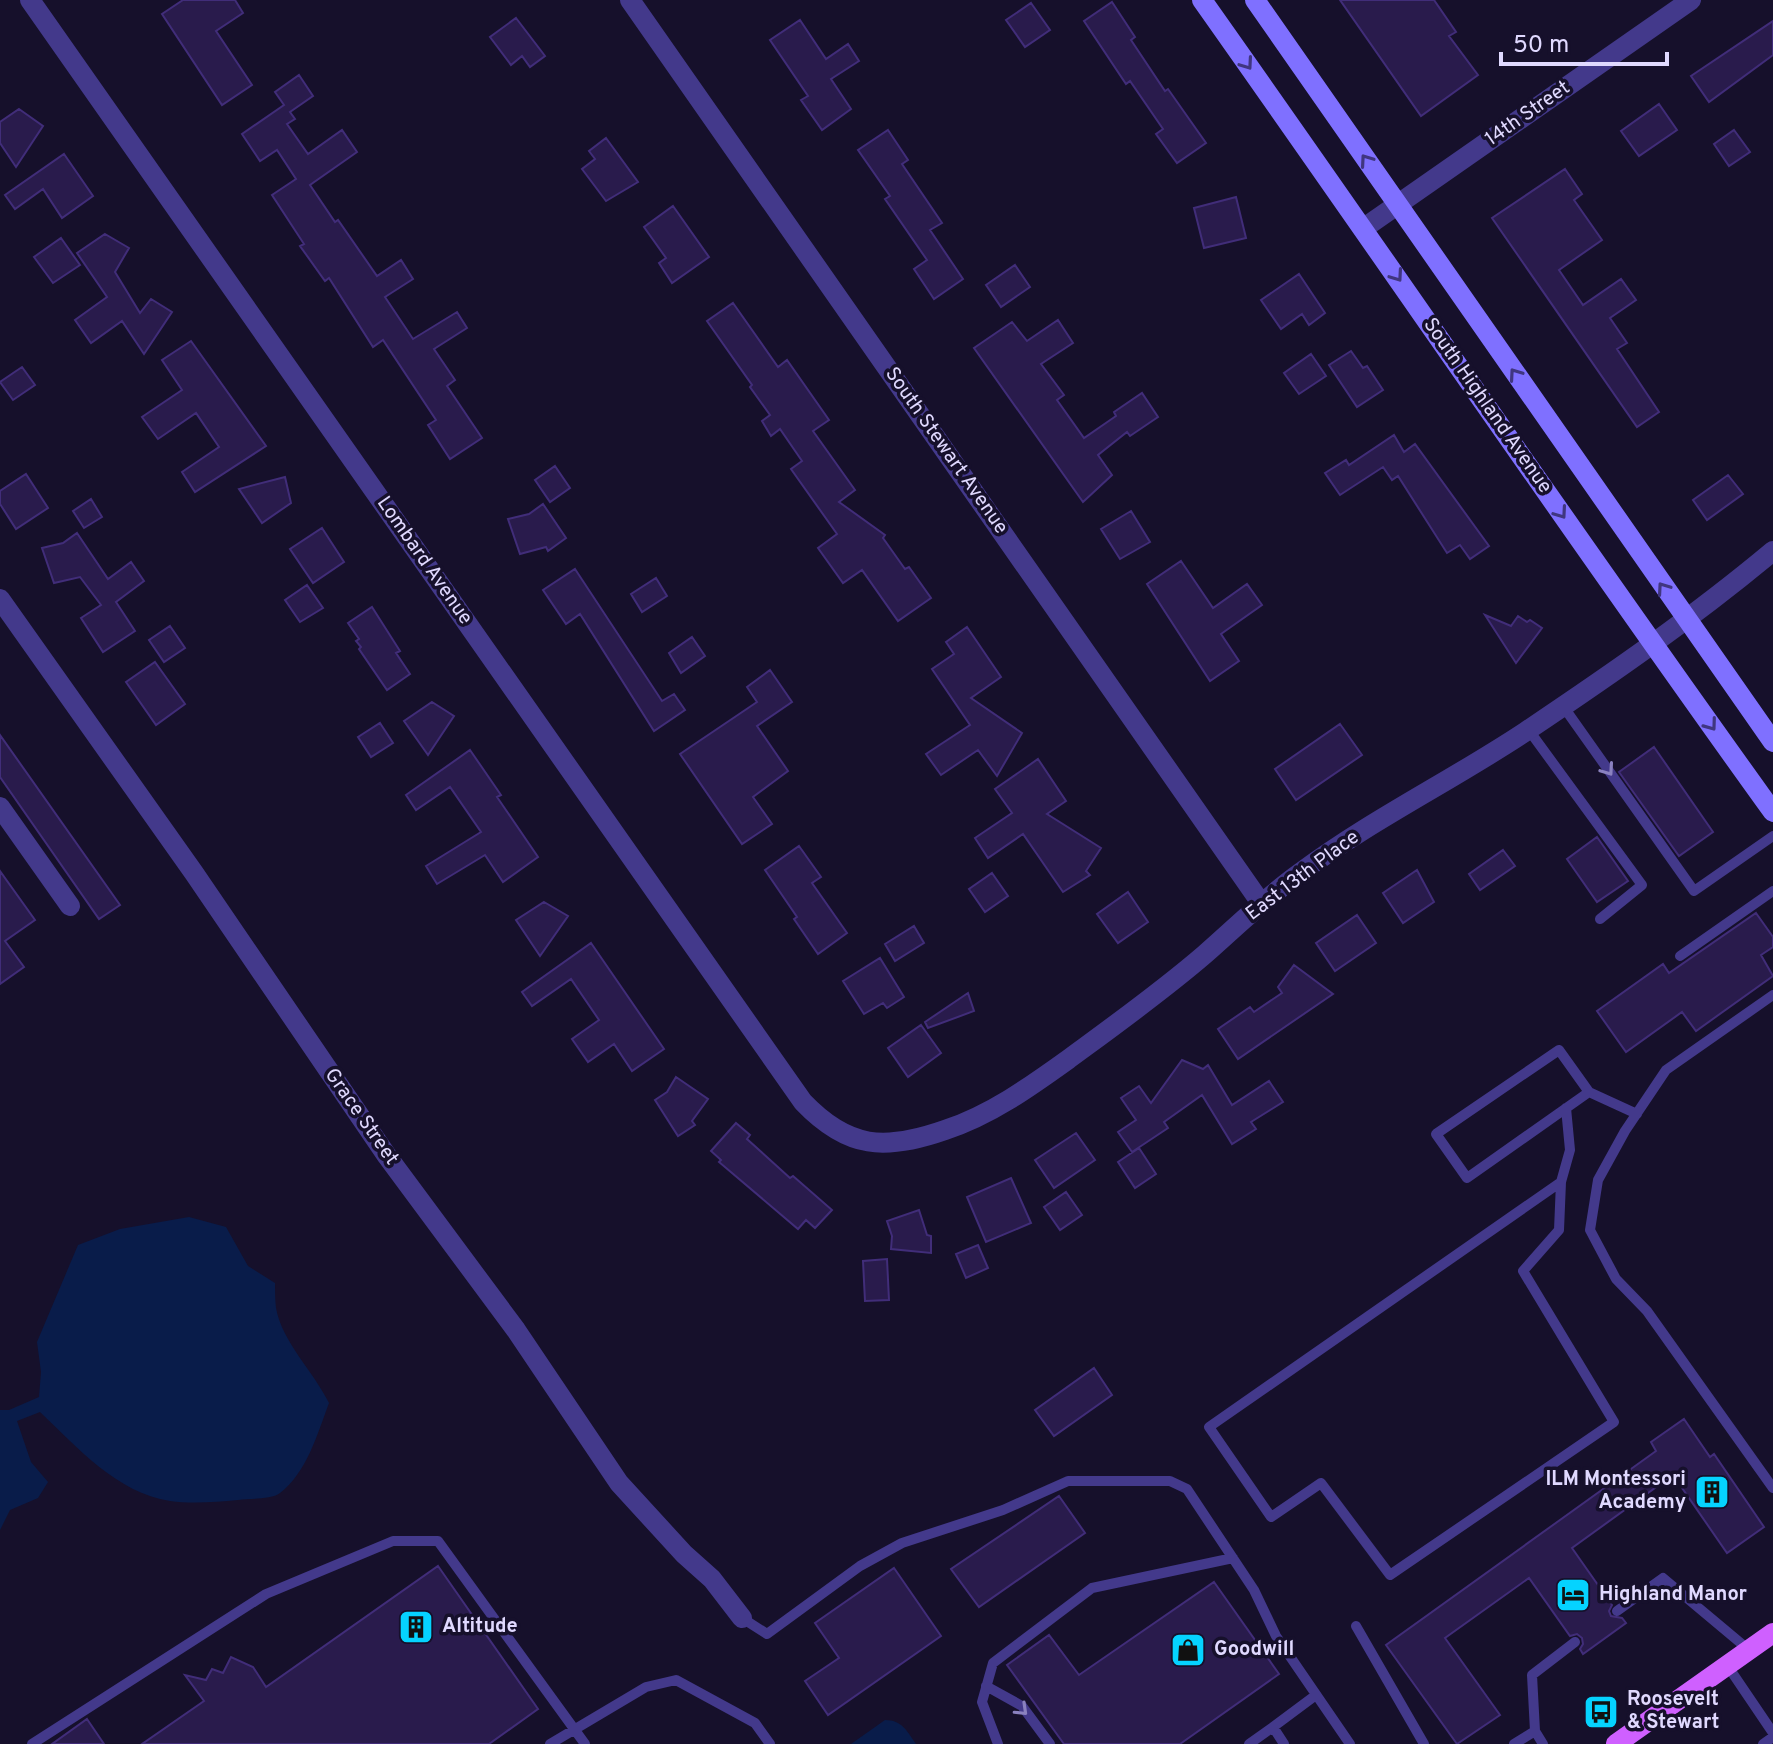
<svg xmlns="http://www.w3.org/2000/svg" width="1773" height="1744" font-family="Overpass,sans-serif">
  <style>
    .water { fill: #091c4a }
    .building { fill: #291b4c; stroke: #412d79; stroke-width: 2 }
    .lines { fill: none; stroke-linecap: round; stroke-linejoin: round }
    .lane { stroke: #43398b; stroke-width: 10 }
    .street { stroke: #43398b; stroke-width: 20 }
    .secondary { stroke: #7f70ff; stroke-width: 20 }
    .primary { stroke: #cf60ff; stroke-width: 20 }
    .oneway { stroke: #403680 }
    .oneway2 { stroke: #8a81bf }
    .labels { text-anchor: middle; dominant-baseline: central; stroke-width: 7; stroke-linejoin: round; paint-order: stroke }
    .street-label { font-size: 20px; fill: #e0d9ff; stroke: #16102b }
    .poi-label { font-size: 20px; font-weight: bold; fill: #e0d9ff; stroke: #16102b; text-anchor: start }
  </style>
  <rect width="100%" height="100%" fill="#16102b"/>
  <path class="water" d="M189,1217L226,1227L248,1266L275,1283C275,1291 275,1300 276,1308C282,1342 314,1372 329,1403C317,1435 307,1472 280,1493C271,1500 250,1498 238,1500C216,1502 192,1504 170,1501C117,1493 77,1447 40,1412L17,1421L31,1462L48,1482L38,1498L10,1510L0,1530V1410H9L39,1397L41,1372L37,1342L78,1245L120,1229Z
    M885,1720C902,1720 907,1731 916,1744H851Z"/>
  <path class="building" d="M183,0H235L243,13L216,31L252,85L222,105L162,14Z
    M1340,0H1434L1456,32L1449,36L1478,75L1421,116Z
    M1112,2L1135,37L1131,40L1165,91L1168,89L1206,143L1177,163L1156,134L1163,129L1130,81L1126,84L1084,21Z
    M1031,3L1050,30L1025,47L1006,20Z
    M516,18L545,56L530,67L522,56L511,65L490,37Z
    M800,20L826,59L848,44L859,61L831,79L851,109L822,130L801,100L808,96L770,40Z
    M1773,21V55L1709,102L1691,76Z
    M299,75L313,96L290,112L295,119L287,124L308,154L342,130L357,152L310,185L335,222L338,220L377,276L401,260L413,279L385,297L413,339L457,312L467,328L434,349L455,380L447,386L482,438L450,459L428,425L436,420L383,340L373,347L329,278L325,281L300,246L304,244L272,195L296,179L277,150L260,161L242,134L284,105L275,92Z
    M1659,104L1677,130L1639,156L1621,131Z
    M19,109L43,126L16,167L0,143V122Z
    M888,130L908,160L902,164L942,223L930,230L963,279L934,299L914,269L927,260L885,199L890,196L858,150Z
    M1734,130L1750,152L1729,166L1714,144Z
    M606,138L638,182L606,201L582,169L595,159L589,151Z
    M64,154L93,196L62,218L43,189L15,209L5,195Z
    M1565,169L1582,194L1574,200L1602,240L1559,270L1583,305L1621,279L1636,300L1610,318L1627,343L1617,349L1659,412L1637,427L1492,218Z
    M1236,197L1246,238L1204,248L1194,208Z
    M673,206L709,257L672,283L659,263L666,258L644,227Z
    M105,234L129,248L115,272L140,313L151,299L172,312L144,354L122,321L91,343L75,320L107,297L77,253Z
    M61,238L80,265L53,283L34,257Z
    M1015,265L1030,287L1001,307L986,285Z
    M1299,274L1325,313L1309,325L1302,314L1281,329L1261,300Z
    M733,303L778,367L787,360L829,420L813,431L855,490L839,502L885,535L883,538L905,569L909,567L931,598L898,621L862,570L843,583L818,548L837,534L791,469L802,461L780,429L771,436L762,421L770,415L750,387L752,385L707,321Z
    M1058,320L1073,343L1041,364L1064,395L1057,400L1084,438L1116,416L1114,412L1142,393L1158,417L1130,436L1127,432L1098,455L1112,475L1083,502L974,348L1012,322L1027,341Z
    M191,341L266,446L195,492L182,472L219,447L196,413L158,439L142,417L182,390L162,360Z
    M1351,351L1363,368L1367,366L1383,390L1357,407L1329,365Z
    M1311,354L1326,376L1299,394L1284,373Z
    M22,367L35,385L13,400L0,382Z
    M1394,435L1404,452L1415,444L1489,546L1470,559L1460,545L1447,553L1398,476L1392,480L1383,467L1340,495L1325,473L1346,460L1349,465Z
    M555,466L570,488L550,502L535,480Z
    M26,474L48,508L16,529L0,504V491Z
    M1728,475L1743,494L1707,520L1693,500Z
    M285,477L291,503L262,523L239,489Z
    M91,499L102,517L84,528L73,511Z
    M543,504L566,538L548,551L546,547L520,554L508,519L529,514Z
    M1131,511L1150,542L1120,559L1101,529Z
    M322,528L344,562L313,583L290,549Z
    M77,533L108,579L131,562L144,581L116,602L135,631L103,652L81,618L101,605L80,577L54,583L42,548L63,543Z
    M1181,561L1213,608L1247,584L1262,605L1221,634L1239,661L1210,681L1147,584Z
    M575,569L662,701L674,694L685,710L654,731L580,614L566,624L543,590Z
    M656,578L667,596L642,612L631,594Z
    M307,585L323,608L300,622L285,600Z
    M372,607L400,651L396,653L410,674L387,690L359,649L361,647L356,641L359,639L348,623Z
    M1485,615L1511,626L1518,616L1527,622L1530,620L1542,628L1516,663Z
    M170,626L185,648L164,662L149,640Z
    M967,627L1001,677L971,698L1022,733L997,776L978,750L941,775L926,754L970,725L932,669L954,654L946,642Z
    M692,637L705,656L681,673L669,653Z
    M155,662L185,704L156,725L126,682Z
    M770,670L792,702L757,726L788,771L753,797L772,824L742,844L680,754L757,702L747,687Z
    M432,702L454,716L428,755L404,721Z
    M380,723L393,743L371,757L358,737Z
    M1340,724L1362,755L1296,800L1275,769Z
    M0,735L120,905L99,919L0,777Z
    M1654,747L1713,832L1679,856L1619,772Z
    M470,750L501,795L497,797L538,857L503,882L485,855L437,884L426,866L481,832L450,787L416,810L406,795Z
    M1038,759L1066,801L1047,814L1101,848L1086,871L1090,875L1063,892L1023,834L988,858L975,838L1012,813L995,789Z
    M1597,837L1628,881L1597,902L1567,859Z
    M799,846L821,877L812,883L847,933L818,954L794,919L797,917L765,870Z
    M1503,850L1515,866L1480,890L1469,874Z
    M1417,870L1434,902L1403,923L1383,893Z
    M0,871L35,920L5,941L24,967L0,984Z
    M992,873L1008,896L985,912L969,889Z
    M1128,892L1148,922L1118,943L1097,914Z
    M544,902L568,916L540,956L516,920Z
    M1756,913L1773,937V947L1761,955L1773,976L1696,1031L1682,1012L1626,1052L1597,1011L1663,964L1669,973Z
    M1357,915L1376,943L1335,971L1316,943Z
    M914,926L924,943L895,961L885,944Z
    M591,943L664,1049L632,1071L614,1044L588,1062L572,1039L599,1020L571,979L532,1006L522,992Z
    M880,958L904,997L887,1008L883,1003L864,1014L843,981Z
    M1294,965L1333,994L1238,1059L1218,1029L1250,1007L1254,1012L1282,993L1278,987Z
    M968,993L974,1011L928,1028L925,1022Z
    M921,1025L941,1053L908,1077L888,1048Z
    M1182,1060L1203,1069L1208,1065L1232,1105L1269,1081L1283,1102L1251,1122L1256,1129L1232,1144L1202,1095L1164,1122L1168,1128L1132,1152L1118,1132L1136,1120L1121,1098L1139,1086L1151,1103Z
    M676,1077L708,1099L692,1121L695,1125L678,1136L655,1100L667,1092Z
    M736,1123L750,1135L747,1139L790,1178L793,1176L832,1210L815,1228L806,1220L798,1229L719,1162L721,1160L711,1151Z
    M1076,1133L1095,1160L1054,1188L1035,1160Z
    M1139,1148L1156,1174L1135,1188L1118,1162Z
    M1011,1178L1031,1223L986,1242L967,1197Z
    M1066,1192L1082,1215L1060,1230L1044,1207Z
    M919,1210L927,1235L931,1236V1253L891,1249L892,1236L887,1221Z
    M978,1245L988,1268L966,1278L956,1254Z
    M887,1259L889,1300L865,1301L863,1261Z
    M1094,1368L1112,1395L1054,1436L1035,1410Z
    M1684,1419L1710,1457L1714,1454L1764,1527L1727,1553L1673,1475L1572,1548L1612,1605L1609,1611L1611,1616L1622,1618L1626,1623L1583,1654L1580,1649L1583,1644L1582,1638L1577,1634L1570,1636L1529,1578L1445,1638L1500,1715L1457,1744L1386,1645L1656,1451L1651,1442Z
    M1059,1496L1085,1533L979,1607L951,1569Z
    M438,1566L538,1709L489,1744H142L204,1701L185,1675L206,1680L212,1669L223,1673L231,1657L253,1667L266,1687Z
    M894,1568L941,1636L828,1715L805,1681L839,1658L815,1623Z
    M1214,1582L1279,1674L1180,1744H1064L1007,1665L1049,1635L1079,1675Z
    M87,1719L104,1744H52Z"/>
  <g class="lines">
    <path class="lane" d="M1563,706L1694,891L1773,836
      M1528,729L1642,885L1600,919
      M1680,956L1773,891
      M1773,995L1666,1070L1625,1131L1598,1180L1590,1230L1616,1279L1647,1311L1773,1488
      M1589,1092L1467,1178L1436,1134L1559,1050L1589,1092L1637,1114
      M1561,1182L1209,1427L1271,1517L1321,1483L1390,1575L1614,1422L1523,1271L1559,1230L1561,1182L1570,1150L1566,1108
      M1617,1611L1663,1578L1749,1650
      M742,1618L767,1634L860,1566L902,1543L1003,1510L1068,1481H1170L1187,1489L1254,1590L1276,1636L1350,1744
      M1356,1626L1424,1744
      M1727,1665L1773,1733
      M986,1686L1022,1706L1050,1744
      M32,1744L266,1594L393,1541H438L585,1744
      M550,1744L646,1687L676,1680L755,1723L770,1744
      M998,1744L982,1702L993,1663L1092,1588L1233,1558
      M1249,1744L1273,1727
      M1284,1744L1273,1727L1316,1695
      M1514,1744L1535,1731
      M1543,1744L1535,1731L1532,1675L1575,1642
      M1763,1744L1773,1737"/>
    <path class="street" d="M30,0L803,1102C848,1149 885,1151 945,1130C991,1115 1031,1086 1070,1058C1115,1025 1161,992 1204,955C1236,927 1265,898 1300,873C1371,820 1451,781 1525,732C1610,675 1694,617 1773,551
      M630,0L1261,903
      M1364,228L1691,0
      M0,599L194,873L387,1156L516,1330L619,1483L684,1554L712,1579L742,1618
      M0,807L70,906"/>
    <path class="secondary" d="M1202,0C1393,270 1579,543 1773,812
      M1255,0L1773,742"/>
    <path class="primary" d="M1616,1744L1773,1633"/>
  </g>
  <defs><path id="oneway-chevron" d="M-2-3.5L2.5 0L-2 3.5" fill="none" stroke-width="1.6" stroke-linecap="round" stroke-linejoin="round" transform="scale(2)"/></defs>
  <g class="oneway">
    <use href="#oneway-chevron" transform="translate(1247 64) rotate(55)"/>
    <use href="#oneway-chevron" transform="translate(1366 160) rotate(-125)"/>
    <use href="#oneway-chevron" transform="translate(1397 276) rotate(55)"/>
    <use href="#oneway-chevron" transform="translate(1515 374) rotate(-125)"/>
    <use href="#oneway-chevron" transform="translate(1561 513) rotate(55)"/>
    <use href="#oneway-chevron" transform="translate(1663 588) rotate(-125)"/>
    <use href="#oneway-chevron" transform="translate(1711 725) rotate(54)"/>
  </g>
  <g class="oneway2">
    <use href="#oneway-chevron" transform="translate(1608 770) rotate(55)"/>
    <use href="#oneway-chevron" transform="translate(1022 1710) rotate(44)"/>
  </g>
  <defs>
    <g id="building-square" transform="scale(1.8)"><rect x="-9" y="-9" width="18" height="18" rx="4" fill="#05d3ff" stroke="#16102b"/><path d="M-4-6H4V6H1V3H-1V6H-4ZM-2.5-4.3h1.7v1.8h-1.7ZM.8-4.3h1.7v1.8H.8ZM-2.5-1h1.7V.8h-1.7ZM.8-1h1.7V.8H.8Z" fill="#111"/></g>
    <g id="hotel-square" transform="scale(1.8)"><rect x="-9" y="-9" width="18" height="18" rx="4" fill="#05d3ff" stroke="#16102b"/><path d="M-6-4.5h1.5V1H6V5H4.5V3h-9V5H-6ZM-4 0a1.8 1.8 0 1 1 3.6 0ZM.5 0V-2.5h3Q6-2.5 6 0Z" fill="#111"/></g>
    <g id="shop-square" transform="scale(1.8)"><rect x="-9" y="-9" width="18" height="18" rx="4" fill="#05d3ff" stroke="#16102b"/><path d="M-5-2.5h2.3a2.7 3.5 0 0 1 5.4 0H5L5.5 6h-11ZM-1.5-2.5h3a1.5 2.3 0 0 0-3 0Z" fill="#111"/></g>
    <g id="bus-square" transform="scale(1.8)"><rect x="-9" y="-9" width="18" height="18" rx="4" fill="#05d3ff" stroke="#16102b"/><path d="M-5-6H5V4H4V6H2V4H-2V6H-4V4H-5ZM-3.5-4V0h7V-4ZM-3.5 1.2v1.5H-2V1.2ZM2 1.2v1.5H3.5V1.2Z" fill="#111"/></g>
  </defs>
  <g fill-rule="evenodd">
    <use href="#building-square" x="1712" y="1492"/>
    <use href="#hotel-square" x="1573" y="1595"/>
    <use href="#building-square" x="416" y="1627"/>
    <use href="#shop-square" x="1188" y="1650"/>
    <use href="#bus-square" x="1601" y="1712"/>
  </g>
  <g class="labels">
    <g class="street-label">
      <text transform="translate(1528 114) rotate(-35)">14th Street</text>
      <text transform="translate(1487 406) rotate(55)">South Highland Avenue</text>
      <text transform="translate(946 451) rotate(55)">South Stewart Avenue</text>
      <text transform="translate(424 561) rotate(55)">Lombard Avenue</text>
      <text transform="translate(1303 876) rotate(-37)">East 13th Place</text>
      <text transform="translate(361 1117) rotate(55)">Grace Street</text>
    </g>
    <g class="poi-label">
      <text x="1686" y="1480" text-anchor="end">ILM Montessori<tspan x="1686" dy="23">Academy</tspan></text>
      <text x="1599" y="1595">Highland Manor</text>
      <text x="442" y="1627">Altitude</text>
      <text x="1214" y="1650">Goodwill</text>
      <text x="1627" y="1700">Roosevelt<tspan x="1627" dy="23">&amp; Stewart</tspan></text>
    </g>
  </g>
  <path d="M1501 52v12h166v-12" fill="none" stroke="#e0d9ff" stroke-width="4"/>
  <text x="1513" y="52" font-size="24" fill="#e0d9ff" stroke="#16102b" stroke-width="6" paint-order="stroke">50 m</text>
</svg>
